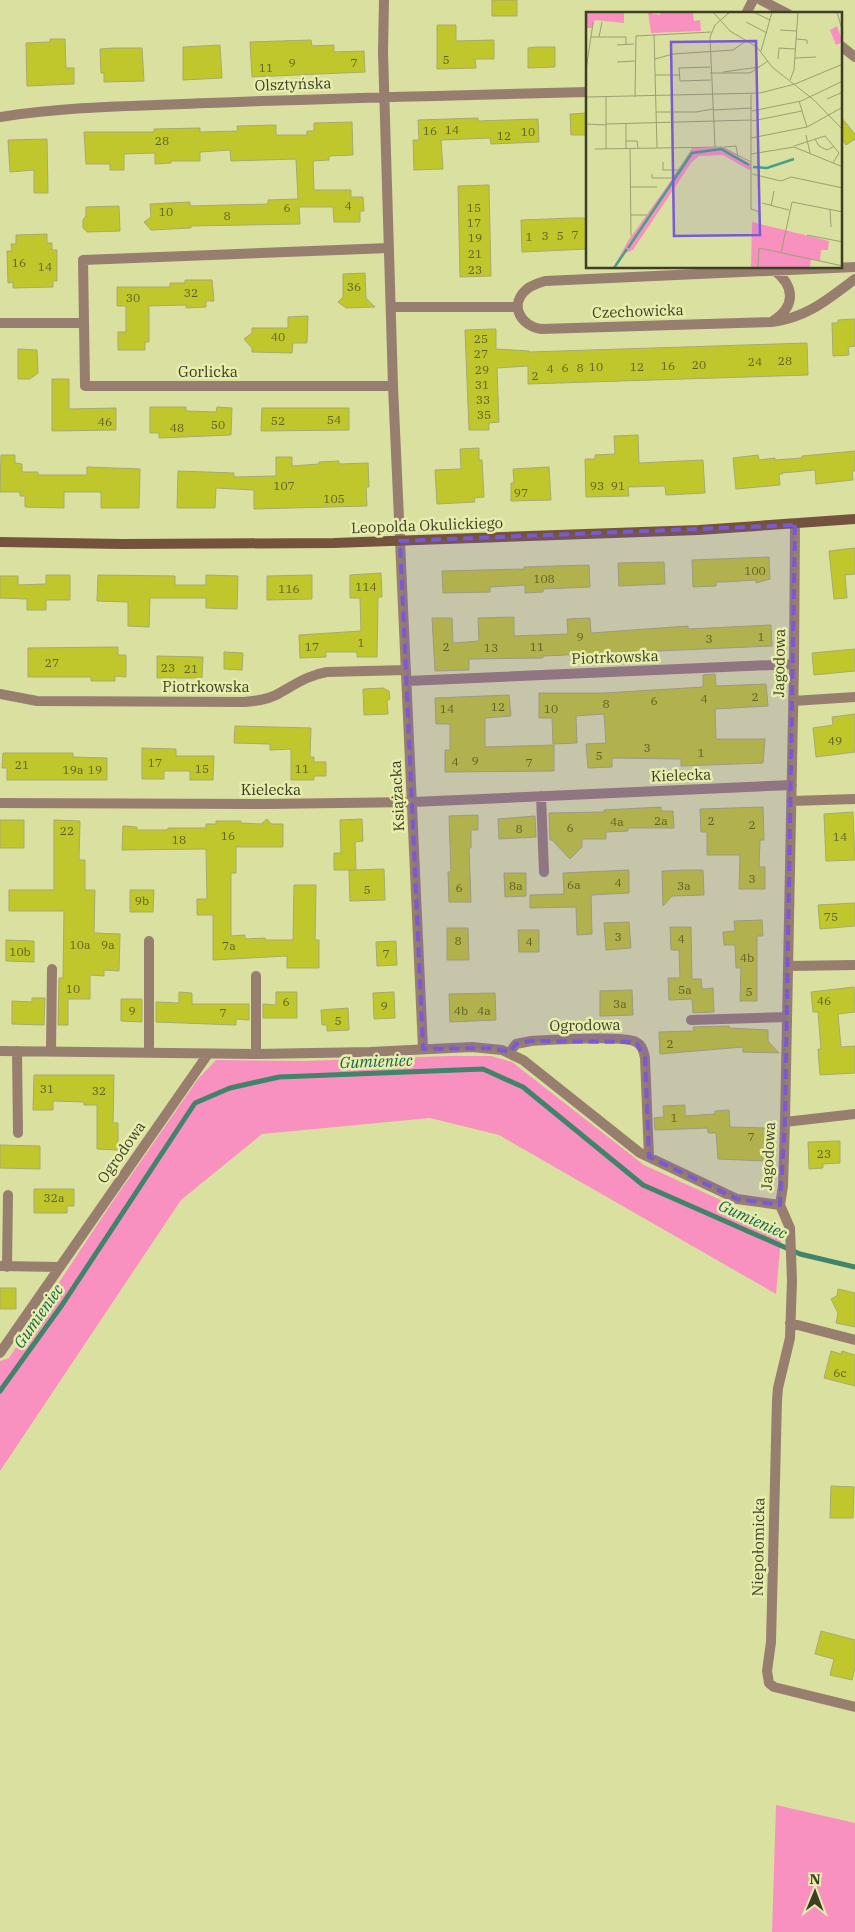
<svg xmlns="http://www.w3.org/2000/svg" width="855" height="1932" font-family="'IBM Plex Serif',serif">
  <style>
    .green { fill: #f891c0 }
    .lines { fill: none; stroke-linecap: round; stroke-linejoin: round }
    .stream { stroke: #41846a; stroke-width: 5 }
    .building { fill: #c0c72c; stroke: #a6ab6d }
    .street { stroke: #977e6f; stroke-width: 10 }
    .secondary { stroke: #75523d; stroke-width: 10 }
    .marked { fill: #7a59d3; fill-opacity: 0.2; stroke: #7a59d3; stroke-width: 4; stroke-dasharray: 10 6; stroke-linejoin: round }
    .labels { text-anchor: middle; dominant-baseline: central; stroke-width: 5; stroke-linejoin: round; paint-order: stroke }
    .number-label { font-size: 12px; fill: #5e6127 }
    .street-label { font-size: 15px; fill: #3d3f25; stroke: #e7edac }
    .water-label { font-size: 16px; font-style: italic; fill: #1a6451; stroke: #e7edac }
    .inset-river { fill: none; stroke: #43a288; stroke-width: 2.5 }
    .inset-road { fill: none; stroke: #9ba06f; stroke-width: 1 }
    .view { fill: #7a59d3; fill-opacity: 0.15; stroke: #7a59d3; stroke-width: 2.5 }
    .inset-edge { fill: none; stroke: #3d3f25; stroke-width: 2.5 }
  </style>
  <rect width="100%" height="100%" fill="#dae0a0"/>
  <path class="green" d="M449,1056H491L512,1062L644,1165L782,1228L776,1294L499,1135L430,1118L262,1134L181,1200L0,1471V1361L9,1358L109,1207L198,1079L216,1060L304,1061Z
    M776,1805L855,1823V1932H772Z"/>
  <g class="lines">
    <path class="stream" d="M0,1391L62,1305L195,1103L230,1088L279,1077L483,1069L523,1087L643,1185L800,1254L855,1267"/>
  </g>
  <path class="building" d="M492,0H517V16H492Z
    M437,25H456V41L494,40V59H475L476,68L437,69Z
    M50,39H65L66,68H74V84L27,86L26,43L50,42Z
    M311,40L312,46L334,45V52L364,51L365,72L252,77L250,42Z
    M220,45L222,78L183,80V47Z
    M537,47H555V67L528,68V48Z
    M114,48H142L144,81L104,82V73H101L100,49Z
    M588,113V135H571L570,114Z
    M841,117L855,134V139L846,145L841,138Z
    M478,118V121L538,119L539,142L491,144L490,138L441,140L443,169L414,170L413,140H419L418,120Z
    M352,122L353,155L329,156V160L313,161L314,190H351V197H363L364,211H360V222H334L333,207H299L300,224L191,226V228L151,230L144,222L151,217L150,204L190,202V206L268,204V200L298,199L296,159L231,161L230,150L200,152V161H171V163L155,164V153L124,154V170H110V164H86L84,132H154V129L200,128V132L238,131L237,126L276,125V135H307V131H314V123Z
    M47,139L48,193H34V170L10,172L8,140Z
    M489,185L491,276L460,277L458,186Z
    M119,206L120,231L87,232L83,228V220L86,216V207Z
    M573,218H588V249L522,252L521,220Z
    M47,234V243H52V250H57V281H53V287L13,288V282L8,283L7,251H12L11,244H16V235Z
    M365,273L366,298L375,307L346,308L338,302L343,297V274Z
    M185,280H212L214,301H206V307L186,308V305L149,306V342H145V350H118V332H126V306H117V287H170V283H185Z
    M308,316L307,343H293L292,353L252,352V348L244,339L252,333V328H288V317Z
    M855,319V346L848,347L849,355L833,356L832,323H838V320Z
    M496,329V349L529,351V352L807,343L808,375L528,384V366L497,368L499,422L489,423V430H469L465,330Z
    M18,349L37,350L38,373L30,379H18Z
    M52,379H69V409L116,408V430L52,431Z
    M150,407H186V411L216,412L217,407L232,408L231,435L159,438V433H150Z
    M262,408H349V430L261,431Z
    M638,435L639,463L703,460L705,493L666,495L665,486L628,487L629,496L586,497L585,459H595V455L615,454L614,436Z
    M479,448V460H482L484,497L474,498L475,502L437,504L435,470L461,469L460,449Z
    M855,451V471H852L853,480L816,484L815,470L782,473L783,474H779L780,485L736,489L733,458L758,455L759,460L775,458V460L802,458V456Z
    M1,455H15V463L22,464V472H38V475H87V467L140,469L139,508H101V492H64V508L25,507V496H20V492H0Z
    M276,457H292V466L319,464V462L339,461V464L368,463L369,487H366L367,506L254,509V490L216,488L215,508H177L178,471L234,473V477L276,476Z
    M549,467L551,500L511,501V483H514L513,469Z
    M855,548V574L845,575L847,598L834,599L829,551Z
    M769,557L770,579L756,583V580L724,582H716V586L693,587L692,560Z
    M664,562L665,584L619,586L618,563Z
    M589,565L590,587L543,589V592L525,593V585L490,587V592L443,593L442,571L524,569V567Z
    M381,573L382,597H378L377,657H357V652H326V657L300,658L299,635L361,631L360,598H350V575Z
    M46,575H70V600H46V610H27V599L0,598V576H18V585L46,584Z
    M98,575L175,576V585H206V575L238,576L237,609L206,608V598H150L149,627L128,626V602L97,601Z
    M312,575V599L267,600V576Z
    M514,617V636L568,634L567,619L590,618L591,633L688,626V629L771,625L772,646L543,656V658L469,659V670L435,671L432,618H452L453,643L479,641L478,618Z
    M118,647V655H126V677L115,676V681H91V677H28V648Z
    M855,649V671L814,675L812,653Z
    M224,652L243,653L242,670L224,669Z
    M157,656L203,657L202,678H157Z
    M715,674L716,686L766,684L768,706L715,709L716,739H765L763,763L681,766V759L612,758V767L588,768L586,744L606,743L604,714L576,716L577,743L553,744L552,718H539V693H604L703,687V675Z
    M383,688L389,691L390,699L387,701L388,714L364,715L363,689Z
    M509,695L511,716L485,718V747L554,745V771L445,772V750H450V724H436L435,698Z
    M855,714V752L816,757L813,728L833,725L832,717Z
    M235,726L311,728L310,757H314V762H326V776H314V780H291V749L270,750V744L234,743Z
    M142,748L176,749V756H214L213,780H190V771H164V779H142Z
    M3,753H73V757L107,758V780H7V768H2Z
    M661,807V811H673L674,828H628V831L606,832V839H582V847L570,859L552,840H550L549,813L604,812V810Z
    M763,807L764,840H760L759,867H765V889H739L740,855H707V832H701L700,809Z
    M853,812L855,860L826,861L824,814Z
    M478,815V830H471V848H469L471,902H449L448,872H451L449,816Z
    M535,816L536,837L499,839L498,819Z
    M267,819L271,824H283V847H236V873H231V936L245,935V939L265,938L266,940H293L294,885H316L315,940H319V968H287V956L213,960V915H197V899H207L206,849L122,850L123,826L137,827V830H168V828H206V824H216V821H241V823L261,824Z
    M362,819L363,841L355,842L356,870L384,869L385,900L350,901L349,870H355H334V853H341L340,820Z
    M0,820H24V848H0Z
    M54,820L80,821L79,860H85V890H95L94,933L120,934L119,971L104,970V976L90,975V999H68V1025H58L59,978H63L64,911H9V890H54Z
    M629,870V893L591,895L592,934L577,935L576,907L530,908V895L564,894L563,873Z
    M685,870H703L704,895L672,896L663,906L662,871Z
    M504,873H526V896L505,897Z
    M130,890H154L153,912H130Z
    M855,903V926L820,929L818,905Z
    M762,920L763,936H757V1001H740L741,968H736L735,945H724L723,932L735,931L734,921Z
    M629,922L631,948L606,950L604,923Z
    M670,927H691L692,979H701L702,989L713,988L714,1012L693,1013L692,999L669,1000L668,978H680L679,950H671Z
    M447,928H468L469,960H447Z
    M518,930H539V952H519Z
    M6,940L34,941V962L6,961Z
    M396,941L397,965L377,966L376,942Z
    M854,987L855,1012L838,1014L841,1047L855,1046V1073L820,1075L818,1049H821L818,1012H813L811,992Z
    M632,990L633,1015L600,1016V991Z
    M179,992L192,993V1004H249V1020L236,1019V1025L156,1022V1002L179,1003Z
    M276,992H297V1018H263V1004L276,1005Z
    M394,992L395,1018L374,1019L373,993Z
    M495,993L496,1020L450,1022L449,994Z
    M32,998H45L44,1025L12,1024V1001L32,1002Z
    M121,999H142V1022L121,1021Z
    M348,1008L349,1030L327,1031V1025H322L321,1010Z
    M729,1026V1028L768,1030V1041L779,1053L743,1052V1047L660,1054L659,1032L694,1031L693,1027Z
    M34,1075H114L113,1123H118V1150L97,1149V1105H84V1102L53,1101V1110H33Z
    M685,1105V1116L715,1114V1111L729,1110L730,1127L765,1128V1161L718,1159L716,1133H708V1128L655,1130L654,1118L664,1117L663,1106Z
    M840,1141V1163L823,1164V1168L809,1169L808,1142Z
    M0,1145L40,1146V1169L0,1168Z
    M34,1189H74V1206H67V1213H34Z
    M0,1288H16V1309H0Z
    M838,1289L855,1293V1327L836,1323L838,1313L831,1299L837,1296Z
    M831,1351L841,1354L842,1351L855,1355V1386L824,1378Z
    M831,1486L854,1487L853,1518H830Z
    M821,1631L855,1640V1667L852,1680L830,1675L834,1659L815,1654Z"/>
  <g class="lines">
    <path class="street" d="M384,0L383,52L393,386L423,1049
      M761,0L788,14
      M746,14L753,0
      M841,46L855,57
      M0,117C68,106 139,106 208,103C335,98 461,95 588,92
      M389,248L83,260L85,386H393
      M855,267L545,281C538,283 532,285 527,289C508,305 521,326 541,329L772,322C807,318 828,299 855,279
      M391,307H518
      M773,321C796,306 795,286 774,270
      M0,323H84
      M795,525L794,664L785,1122L783,1186L780,1205L790,1228L792,1281L790,1338L778,1388L777,1400L771,1642L767,1671L769,1683L774,1687L855,1707
      M407,681L794,664
      M0,694L37,701L244,702C255,701 266,700 276,695C293,686 307,675 327,672L406,670
      M793,701L855,697
      M541,796L544,872
      M791,801L855,799
      M0,803L266,804L413,802L792,785
      M149,941V1053
      M788,966L855,965
      M691,1020L787,1017
      M0,1051L256,1054L370,1052L472,1047L502,1050L523,1060L640,1153L737,1199L780,1205
      M17,1051L18,1133
      M51,1051L52,969
      M510,1052L516,1044L531,1041C550,1040 623,1035 636,1042C642,1045 644,1051 645,1058L649,1157
      M256,1054V976
      M785,1122L855,1114
      M0,1266L59,1267
      M7,1267L8,1195
      M790,1323L855,1340
      M0,1353L208,1054"/>
    <path class="secondary" d="M0,542L123,544L334,543L699,530L855,519"/>
  </g>
  <path class="marked" d="M795,525L785,1122L780,1205L737,1199L649,1157L645,1058L636,1042L531,1041L516,1044L510,1052L490,1048L423,1049L400,541Z"/>
  <g class="labels">
    <g class="number-label">
      <text x="446" y="59">5</text>
      <text x="292" y="62">9</text>
      <text x="354" y="62">7</text>
      <text x="266" y="67">11</text>
      <text x="452" y="129">14</text>
      <text x="430" y="130">16</text>
      <text x="528" y="131">10</text>
      <text x="504" y="135">12</text>
      <text x="162" y="140">28</text>
      <text x="348" y="205">4</text>
      <text x="287" y="207">6</text>
      <text x="474" y="207">15</text>
      <text x="166" y="211">10</text>
      <text x="227" y="215">8</text>
      <text x="474" y="222">17</text>
      <text x="575" y="234">7</text>
      <text x="545" y="235">3</text>
      <text x="560" y="235">5</text>
      <text x="529" y="236">1</text>
      <text x="475" y="237">19</text>
      <text x="475" y="253">21</text>
      <text x="19" y="262">16</text>
      <text x="45" y="266">14</text>
      <text x="475" y="269">23</text>
      <text x="354" y="286">36</text>
      <text x="191" y="292">32</text>
      <text x="133" y="297">30</text>
      <text x="278" y="336">40</text>
      <text x="481" y="338">25</text>
      <text x="481" y="353">27</text>
      <text x="785" y="360">28</text>
      <text x="755" y="361">24</text>
      <text x="699" y="364">20</text>
      <text x="668" y="365">16</text>
      <text x="596" y="366">10</text>
      <text x="637" y="366">12</text>
      <text x="565" y="367">6</text>
      <text x="580" y="367">8</text>
      <text x="550" y="368">4</text>
      <text x="482" y="369">29</text>
      <text x="535" y="375">2</text>
      <text x="482" y="384">31</text>
      <text x="483" y="399">33</text>
      <text x="484" y="414">35</text>
      <text x="334" y="419">54</text>
      <text x="278" y="420">52</text>
      <text x="105" y="421">46</text>
      <text x="218" y="424">50</text>
      <text x="177" y="427">48</text>
      <text x="284" y="485">107</text>
      <text x="597" y="485">93</text>
      <text x="618" y="485">91</text>
      <text x="521" y="492">97</text>
      <text x="334" y="498">105</text>
      <text x="755" y="570">100</text>
      <text x="544" y="578">108</text>
      <text x="366" y="586">114</text>
      <text x="289" y="588">116</text>
      <text x="580" y="636">9</text>
      <text x="761" y="636">1</text>
      <text x="709" y="638">3</text>
      <text x="361" y="642">1</text>
      <text x="312" y="646">17</text>
      <text x="446" y="646">2</text>
      <text x="537" y="646">11</text>
      <text x="491" y="647">13</text>
      <text x="52" y="662">27</text>
      <text x="168" y="667">23</text>
      <text x="191" y="668">21</text>
      <text x="755" y="696">2</text>
      <text x="704" y="698">4</text>
      <text x="654" y="700">6</text>
      <text x="606" y="703">8</text>
      <text x="498" y="706">12</text>
      <text x="447" y="708">14</text>
      <text x="551" y="708">10</text>
      <text x="835" y="740">49</text>
      <text x="647" y="747">3</text>
      <text x="701" y="752">1</text>
      <text x="599" y="755">5</text>
      <text x="475" y="760">9</text>
      <text x="455" y="761">4</text>
      <text x="155" y="762">17</text>
      <text x="529" y="762">7</text>
      <text x="22" y="764">21</text>
      <text x="202" y="768">15</text>
      <text x="302" y="768">11</text>
      <text x="73" y="769">19a</text>
      <text x="95" y="769">19</text>
      <text x="661" y="820">2a</text>
      <text x="711" y="820">2</text>
      <text x="617" y="821">4a</text>
      <text x="752" y="824">2</text>
      <text x="570" y="827">6</text>
      <text x="519" y="828">8</text>
      <text x="67" y="830">22</text>
      <text x="228" y="835">16</text>
      <text x="840" y="836">14</text>
      <text x="179" y="839">18</text>
      <text x="752" y="878">3</text>
      <text x="618" y="882">4</text>
      <text x="574" y="884">6a</text>
      <text x="516" y="885">8a</text>
      <text x="684" y="885">3a</text>
      <text x="459" y="887">6</text>
      <text x="367" y="889">5</text>
      <text x="142" y="900">9b</text>
      <text x="831" y="916">75</text>
      <text x="618" y="936">3</text>
      <text x="681" y="938">4</text>
      <text x="458" y="940">8</text>
      <text x="529" y="941">4</text>
      <text x="80" y="944">10a</text>
      <text x="108" y="944">9a</text>
      <text x="229" y="945">7a</text>
      <text x="20" y="951">10b</text>
      <text x="386" y="953">7</text>
      <text x="747" y="957">4b</text>
      <text x="73" y="988">10</text>
      <text x="685" y="989">5a</text>
      <text x="749" y="991">5</text>
      <text x="824" y="1000">46</text>
      <text x="286" y="1001">6</text>
      <text x="620" y="1003">3a</text>
      <text x="384" y="1005">9</text>
      <text x="132" y="1010">9</text>
      <text x="461" y="1010">4b</text>
      <text x="484" y="1010">4a</text>
      <text x="223" y="1012">7</text>
      <text x="338" y="1020">5</text>
      <text x="670" y="1043">2</text>
      <text x="47" y="1088">31</text>
      <text x="99" y="1090">32</text>
      <text x="674" y="1117">1</text>
      <text x="751" y="1136">7</text>
      <text x="824" y="1153">23</text>
      <text x="54" y="1197">32a</text>
      <text x="840" y="1372">6c</text>
    </g>
    <g class="street-label">
      <text transform="translate(293 84) rotate(-2)">Olsztyńska</text>
      <text transform="translate(638 311) rotate(-2)">Czechowicka</text>
      <text x="208" y="371">Gorlicka</text>
      <text transform="translate(427 525) rotate(-2)">Leopolda Okulickiego</text>
      <text transform="translate(615 657) rotate(-2)">Piotrkowska</text>
      <text transform="translate(779 663) rotate(-89)">Jagodowa</text>
      <text x="206" y="686">Piotrkowska</text>
      <text transform="translate(681 775) rotate(-2)">Kielecka</text>
      <text x="271" y="789">Kielecka</text>
      <text transform="translate(397 796) rotate(-93)">Książacka</text>
      <text transform="translate(585 1025) rotate(-1)">Ogrodowa</text>
      <text transform="translate(121 1152) rotate(-55)">Ogrodowa</text>
      <text transform="translate(768 1156) rotate(-87)">Jagodowa</text>
      <text transform="translate(758 1547) rotate(-89)">Niepołomicka</text>
    </g>
    <g class="water-label">
      <text transform="translate(376 1061) rotate(-2)">Gumieniec</text>
      <text transform="translate(753 1219) rotate(24)">Gumieniec</text>
      <text transform="translate(38 1316) rotate(-55)">Gumieniec</text>
    </g>
  </g>
  <g transform="translate(586 12)">
    <rect width="256" height="256" fill="#dae0a0"/>
    <path d="M0,0H38V11L9,8L6,16H0ZM62,0L73,3L76,0L107,1L108,9L114,8L115,19L65,21ZM251,14L257,30L250,33L244,18ZM108,136H138L165,152V159L137,143L113,144L105,151L47,238L39,241L27,256L42,229ZM166,210L243,229L242,238H235L234,249L225,247L224,256H165Z" fill="#f891c0"/>
    <path class="inset-river" d="M167,155L181,156L208,147M42,236L106,141L135,137L163,153M28,256L41,237"/>
    <path class="inset-road" d="M127,0L144,19L171,35L186,55L228,88L257,118M167,0L184,8M251,0L257,21M160,10L181,21M194,18L211,19M68,22L71,136M5,25H40V32M13,25L16,10M210,27L221,28V32M31,33L48,32M175,39L186,0M209,46L230,45M69,47L87,42L147,38L160,29M192,47L193,36L209,37M31,50L49,49M124,55L93,56L94,69L125,68M0,58L7,11M137,60L173,55M124,61H164L182,49M69,63H94M204,68L208,58L212,0M165,82V197L174,200M0,85L174,81L209,72L257,52M20,85V137M49,85L50,24L125,20M241,87L257,80M213,89L221,115M127,98L166,96M166,99L215,89L257,69M70,100H110L127,97M166,109L216,99M0,112L20,113M20,112L166,108M220,123L224,141M165,126L221,115L257,95M229,127L233,134L241,138L247,135M40,129H51L52,136M208,134L239,124L253,141L247,151M129,135L124,25L129,13L144,0M138,135L150,134L152,145M9,137L136,135L165,150M40,137V111M44,137L45,224M165,142L208,135L257,155M77,150V158H92M66,162V166H87L107,136M166,162L195,169L205,165L257,176M44,175H71M176,191L203,198M185,194L188,179M244,197L245,215M45,203H61M221,223L257,230M195,241L206,190L257,200M172,255L173,236L257,254"/>
    <path class="view" d="M170,29L174,223L88,224L85,30Z"/>
    <rect width="256" height="256" class="inset-edge"/>
  </g>
  <g transform="translate(815 1892) rotate(1)" stroke="#e7edac" stroke-width="4" paint-order="stroke">
  <path d="M0-4L9 19L0 12L-9 19Z" fill="#3d3f25"/>
  <text y="-8" font-size="14" font-weight="bold" text-anchor="middle" fill="#3d3f25">N</text>
  </g>
</svg>
